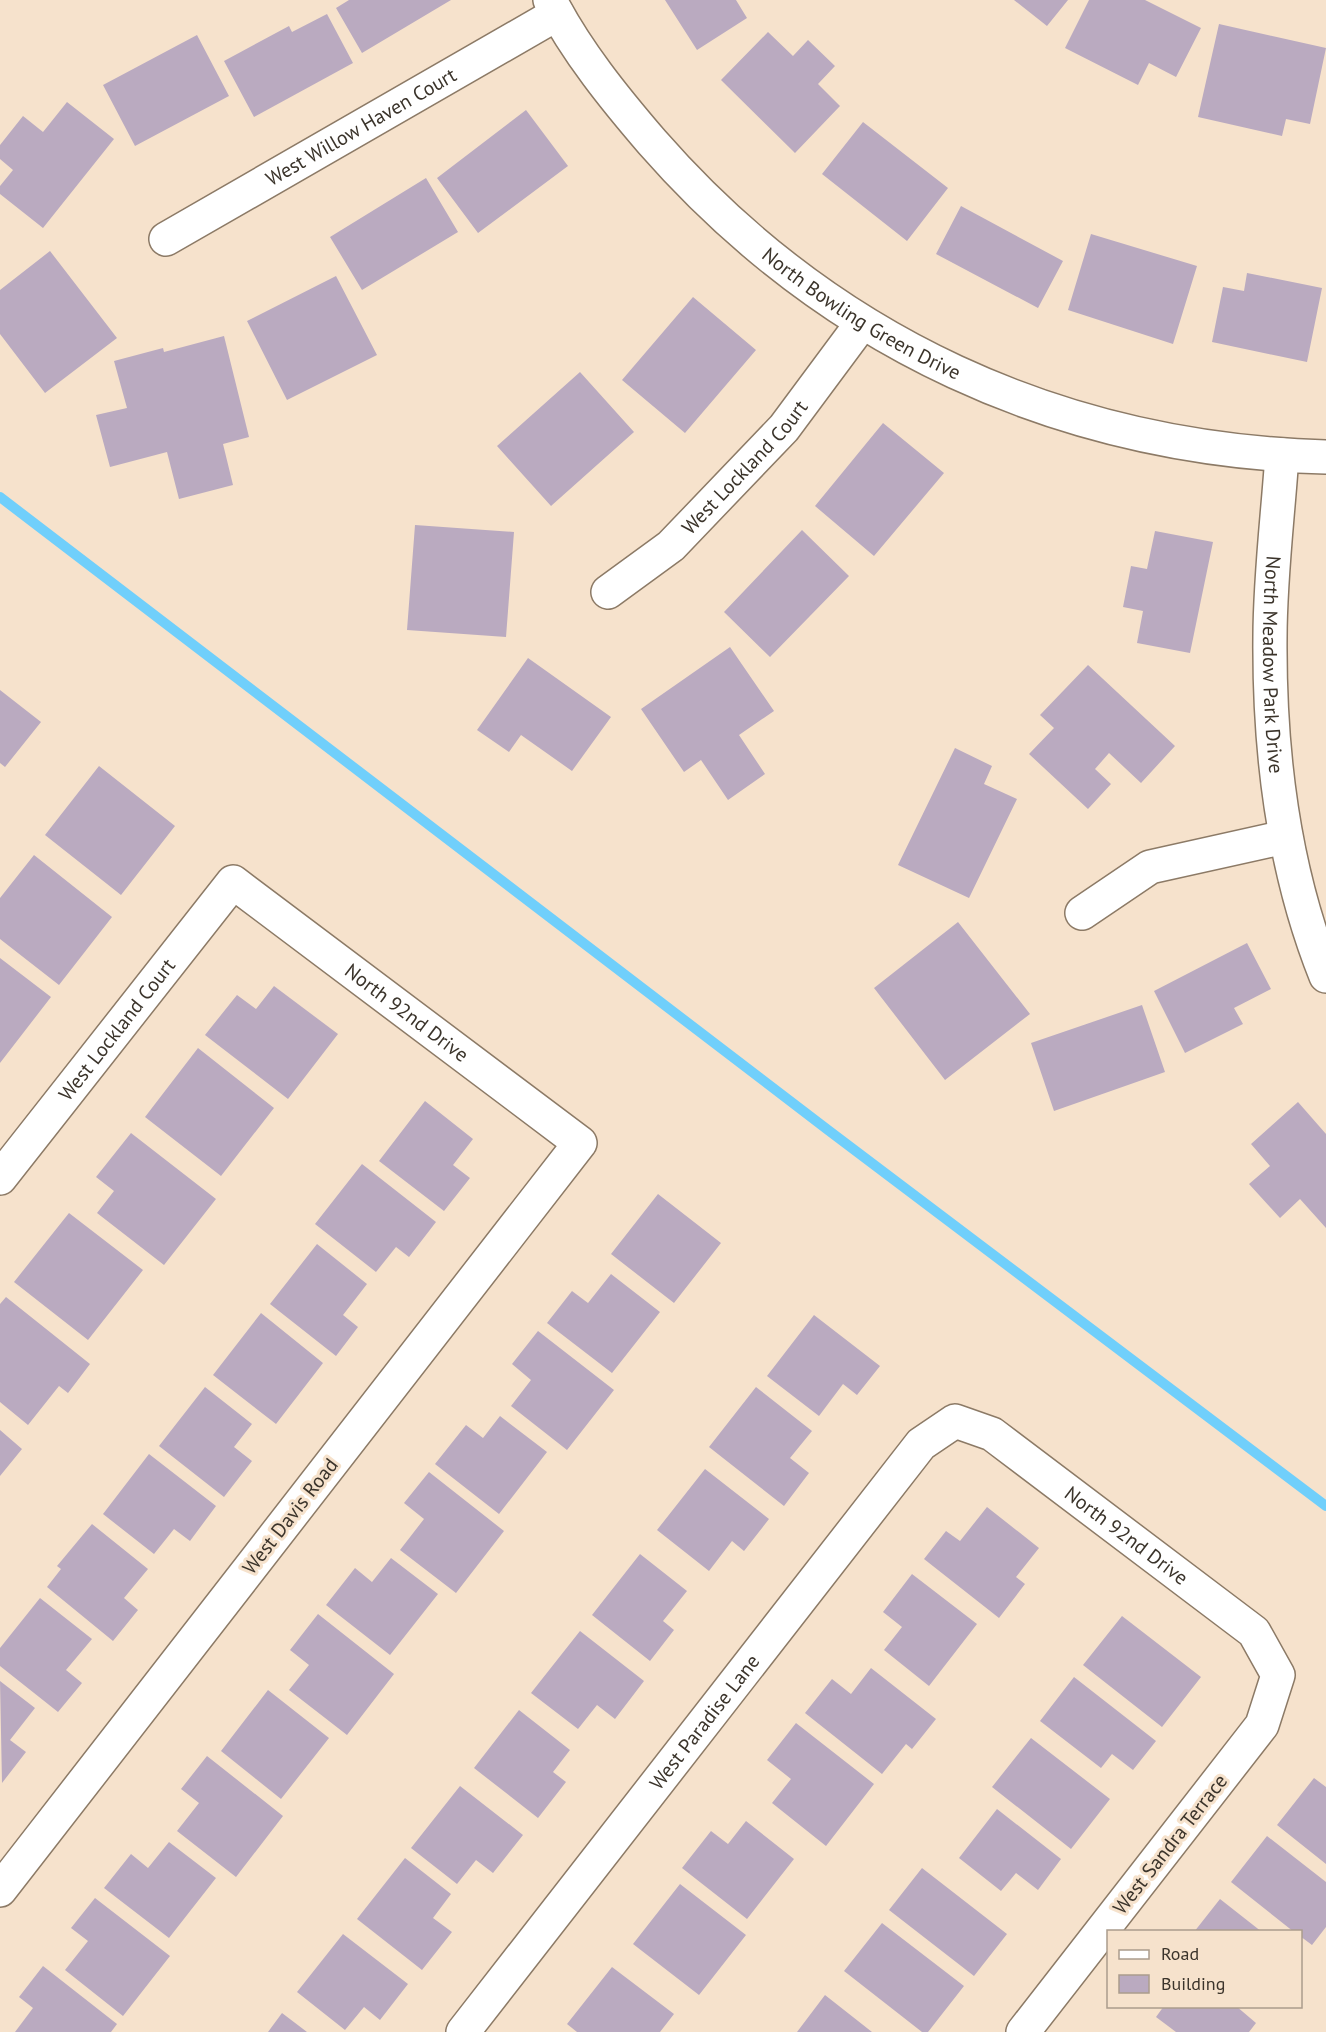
<svg xmlns="http://www.w3.org/2000/svg" width="1326" height="2032" font-family="'PT Sans',sans-serif">
  <style>
    .lines { fill: none; stroke-linecap: round; stroke-linejoin: round }
    .stream { stroke: #70cffb; stroke-width: 10 }
    .building { fill: #baaac0 }
    .street-casing { stroke: #8c7a66; stroke-width: 36 }
    .secondary-casing { stroke: #8c7a66; stroke-width: 36 }
    .street { stroke: #fff; stroke-width: 33 }
    .secondary { stroke: #fff; stroke-width: 33 }
    .labels { text-anchor: middle; dominant-baseline: central; stroke-width: 6; stroke-linejoin: round; paint-order: stroke }
    .street-label { font-size: 20px; fill: #3b342b; stroke: #f6e2cc }
  </style>
  <rect width="100%" height="100%" fill="#f6e2cc"/>
  <g class="lines">
    <path class="stream" d="M0,497L828,1130L1326,1506"/>
  </g>
  <path class="building" d="M349,0H451L362,53L336,8Z
    M665,0H736L747,18L697,50Z
    M1014,0H1068L1047,26Z
    M1089,0H1145L1201,28L1176,77L1149,63L1138,85L1065,48Z
    M327,14L353,63L254,117L224,61L289,26L292,32Z
    M1219,24L1326,48L1310,124L1286,119L1282,136L1198,117Z
    M768,32L793,56L808,40L835,66L818,84L840,106L795,153L721,80Z
    M197,35L229,96L135,146L103,85Z
    M67,102L114,139L43,228L0,194V186L13,170L0,159V145L23,116L43,132Z
    M526,110L568,166L478,233L437,178Z
    M863,122L948,188L907,241L822,174Z
    M426,178L458,232L362,290L330,237Z
    M961,206L1063,261L1038,308L936,254Z
    M1091,234L1197,266L1173,344L1068,310Z
    M50,251L117,338L45,393L0,334V290Z
    M1247,273L1322,288L1307,362L1212,342L1223,287L1244,291Z
    M336,276L377,355L287,400L247,321Z
    M693,297L756,350L685,433L622,380Z
    M224,336L249,437L223,444L233,485L179,499L167,452L110,467L96,415L127,408L114,361L163,348L164,352Z
    M580,372L634,432L551,506L497,446Z
    M883,423L944,473L874,556L815,506Z
    M415,525L514,532L506,637L407,630Z
    M802,530L849,576L770,657L724,612Z
    M1155,531L1213,542L1190,653L1137,643L1143,611L1123,607L1131,566L1147,569Z
    M730,647L774,711L739,735L765,774L728,800L701,760L684,772L641,709Z
    M528,658L611,717L572,771L521,735L509,752L477,730Z
    M1088,665L1175,746L1141,783L1109,753L1095,769L1111,784L1088,809L1029,754L1054,728L1040,715Z
    M0,690L41,722L5,767L0,763Z
    M955,748L992,766L984,784L1017,799L969,898L898,865Z
    M99,766L175,826L121,895L45,835Z
    M34,855L112,917L59,985L0,939V898Z
    M958,922L1030,1014L945,1080L874,988Z
    M1247,943L1271,989L1234,1008L1243,1024L1185,1053L1154,991Z
    M0,958L51,997L0,1063Z
    M274,986L338,1034L288,1099L205,1035L237,995L256,1009Z
    M1142,1005L1165,1072L1054,1111L1031,1043Z
    M198,1048L274,1108L221,1176L145,1117Z
    M425,1101L473,1139L453,1165L470,1178L444,1211L379,1161Z
    M1298,1102L1326,1134V1228L1300,1199L1280,1218L1249,1184L1270,1166L1251,1144Z
    M131,1133L216,1199L164,1265L97,1213L114,1191L96,1177Z
    M362,1164L436,1222L409,1257L396,1247L376,1272L315,1224Z
    M658,1194L721,1243L674,1303L611,1254Z
    M69,1213L143,1270L88,1340L14,1282Z
    M317,1244L367,1284L343,1315L358,1327L336,1356L270,1304Z
    M611,1274L660,1312L612,1373L547,1323L572,1291L588,1303Z
    M6,1297L90,1364L68,1393L59,1386L28,1425L0,1402V1304Z
    M261,1313L323,1363L276,1424L213,1375Z
    M814,1315L880,1366L857,1395L843,1384L819,1416L767,1376Z
    M538,1331L614,1390L567,1450L511,1406L531,1380L512,1364Z
    M205,1387L252,1424L234,1447L252,1461L224,1497L159,1446Z
    M756,1387L812,1431L790,1458L809,1473L784,1506L709,1447Z
    M500,1416L547,1452L499,1514L435,1464L466,1425L483,1438Z
    M0,1430L22,1449L0,1476Z
    M149,1454L216,1506L190,1541L174,1529L154,1554L103,1514Z
    M705,1469L769,1519L744,1551L732,1541L709,1571L657,1530Z
    M429,1472L504,1531L456,1593L400,1550L424,1519L404,1503Z
    M987,1507L1039,1548L1016,1577L1025,1584L999,1618L924,1559L946,1531L960,1541Z
    M92,1524L148,1569L124,1598L138,1610L113,1641L47,1587L61,1569L57,1566Z
    M640,1554L687,1591L663,1621L674,1630L650,1661L592,1615Z
    M391,1558L438,1594L390,1655L326,1605L355,1568L372,1582Z
    M912,1574L977,1624L929,1686L884,1650L902,1627L883,1612Z
    M40,1598L92,1639L66,1670L82,1683L58,1712L0,1666V1648Z
    M318,1614L394,1674L347,1735L289,1690L309,1665L290,1650Z
    M1122,1616L1201,1677L1162,1727L1083,1665Z
    M580,1631L644,1681L615,1719L597,1705L578,1729L531,1693Z
    M871,1668L936,1719L912,1749L906,1744L882,1774L805,1713L832,1679L851,1694Z
    M1074,1677L1156,1741L1133,1770L1112,1754L1101,1768L1040,1721Z
    M0,1681L35,1708L10,1740L26,1752L2,1783Z
    M268,1690L329,1738L281,1799L221,1751Z
    M519,1710L570,1750L553,1772L566,1782L538,1818L474,1768Z
    M796,1723L874,1784L826,1846L772,1803L791,1779L767,1760Z
    M1031,1738L1110,1799L1071,1849L992,1787Z
    M207,1756L283,1816L236,1877L177,1831L199,1803L181,1789Z
    M1314,1778L1326,1787V1864L1277,1825Z
    M460,1786L523,1835L493,1873L476,1860L457,1884L411,1848Z
    M997,1809L1061,1859L1038,1890L1016,1873L1001,1891L959,1858Z
    M746,1821L794,1859L747,1919L682,1868L711,1831L728,1844Z
    M1267,1836L1326,1882V1927L1312,1945L1300,1936V1932H1294L1231,1882Z
    M169,1842L216,1878L169,1938L104,1888L131,1854L148,1868Z
    M405,1858L451,1894L433,1918L452,1932L422,1970L357,1919Z
    M922,1868L1007,1934L974,1976L889,1910Z
    M680,1884L746,1935L699,1995L633,1944Z
    M95,1898L170,1956L123,2016L65,1970L88,1941L71,1928Z
    M1220,1899L1262,1932H1194Z
    M882,1923L964,1986L928,2032H922L844,1971Z
    M343,1934L408,1984L380,2020L364,2007L345,2030L297,1992Z
    M43,1966L117,2024L111,2032H15L33,2008L19,1997Z
    M612,1967L674,2014L660,2032H577L567,2024Z
    M825,1995L872,2032H797Z
    M1164,2006H1236L1256,2023L1249,2032H1176L1156,2017Z
    M282,2013L307,2032H268Z"/>
  <g class="lines">
    <g class="street-casing">
      <g id="street">
        <path id="s1" d="M166,239L557,14"/>
        <path id="s2" d="M1282,455C1278,515 1270,577 1270,637C1269,752 1283,869 1326,976"/>
        <path id="s3" d="M608,592L671,546L784,428L862,323"/>
        <path d="M1082,913L1150,867L1285,837"/>
        <path id="s4" d="M0,1178L233,882L580,1143L0,1890"/>
        <path id="s5" d="M463,2032L921,1444L955,1421L992,1434L1254,1632L1278,1675L1262,1725L1023,2032"/>
      </g>
    </g>
    <g class="secondary-casing">
      <g id="secondary">
        <path id="s6" d="M550,0C576,51 615,99 652,142C828,343 1060,449 1326,457"/>
      </g>
    </g>
    <use href="#street" class="street"/>
    <use href="#secondary" class="secondary"/>
  </g>
  <g class="labels">
    <g class="street-label">
      <text stroke="none"><textPath href="#s1" startOffset="225">West Willow Haven Court</textPath></text>
      <text stroke="none"><textPath href="#s6" startOffset="448">North Bowling Green Drive</textPath></text>
      <text stroke="none"><textPath href="#s3" startOffset="186">West Lockland Court</textPath></text>
      <text stroke="none"><textPath href="#s2" startOffset="210">North Meadow Park Drive</textPath></text>
      <text stroke="none"><textPath href="#s4" startOffset="594">North 92nd Drive</textPath></text>
      <text stroke="none"><textPath href="#s4" startOffset="189">West Lockland Court</textPath></text>
      <text transform="translate(290 1516) rotate(-52)">West Davis Road</text>
      <text stroke="none"><textPath href="#s5" startOffset="994">North 92nd Drive</textPath></text>
      <text stroke="none"><textPath href="#s5" startOffset="393">West Paradise Lane</textPath></text>
      <text transform="translate(1170 1844) rotate(-52)">West Sandra Terrace</text>
    </g>
  </g>
  <rect x="1107" y="1930" width="195" height="78" fill="#f6e2cc" stroke="#ab9c8c" stroke-width="1.5"/>
  <rect x="1119" y="1950" width="30" height="9" fill="#ffffff" stroke="#ab9c8c" stroke-width="1.5"/>
  <text x="1161" y="1960" font-size="18" fill="#3b342b">Road</text>
  <rect x="1119" y="1975" width="30" height="18" fill="#baaac0" stroke="#ab9c8c" stroke-width="1.5"/>
  <text x="1161" y="1990" font-size="18" fill="#3b342b">Building</text>
</svg>
